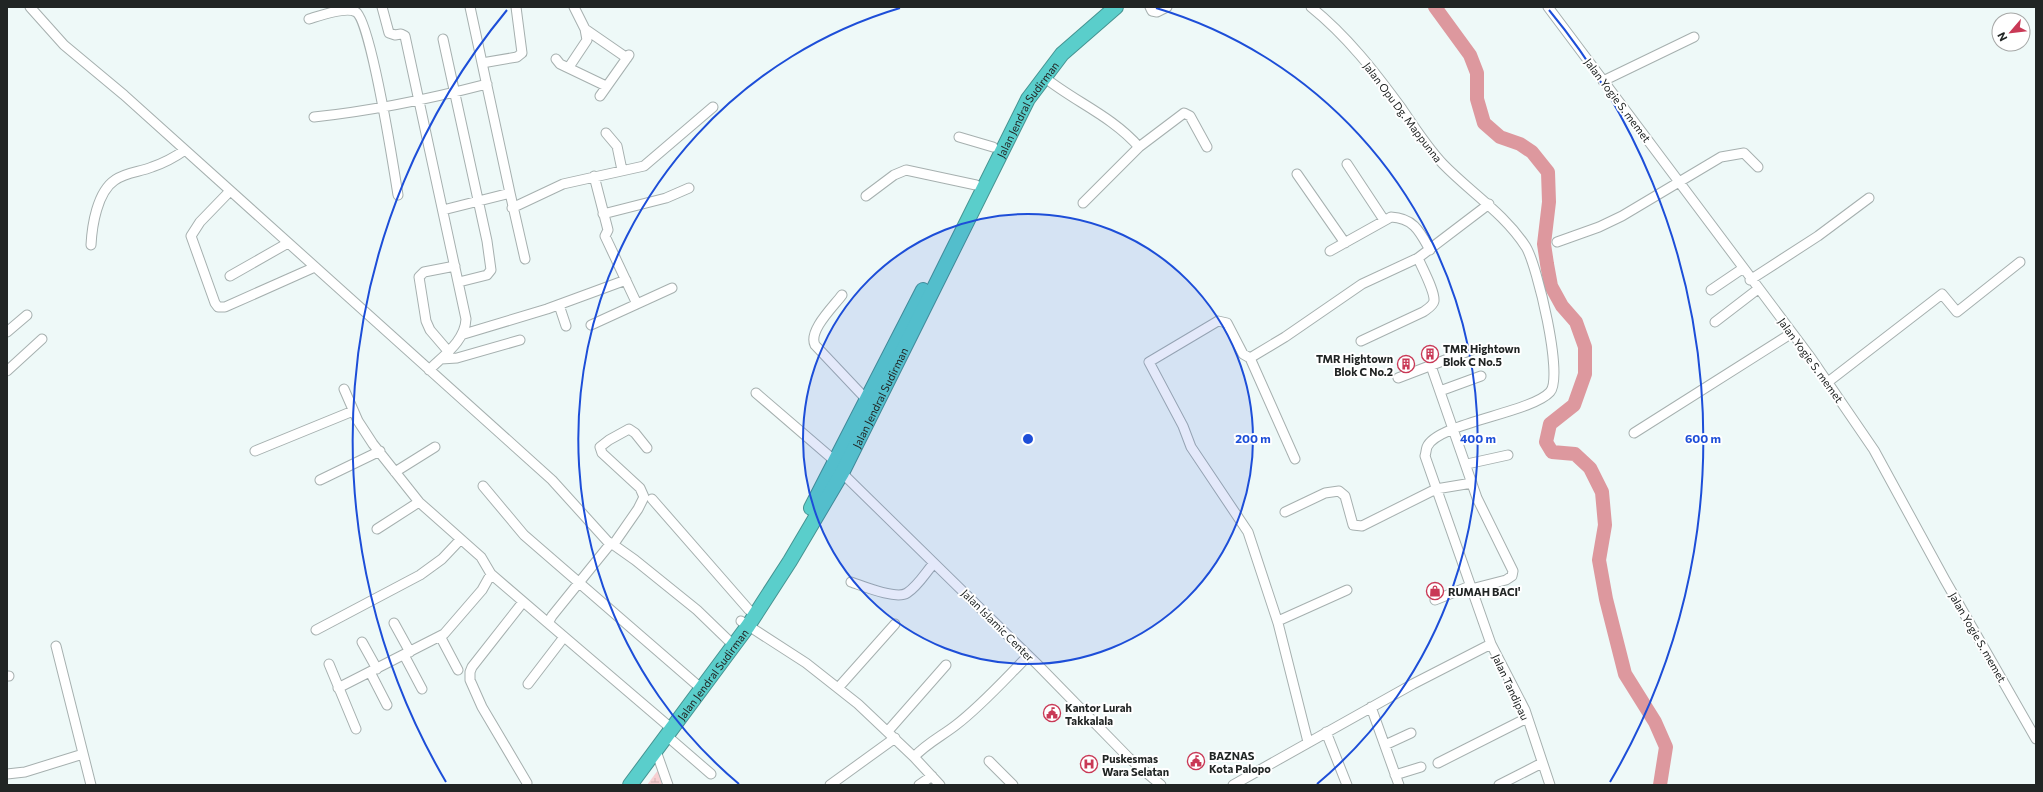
<svg xmlns="http://www.w3.org/2000/svg" width="2043" height="792" font-family="Commissioner,sans-serif">
  <style>
    .wetland { fill: url(#wetland-marsh) }
    .lines { fill: none; stroke-linecap: round; stroke-linejoin: round }
    .river { stroke: #dd989e; stroke-width: 14 }
    .minor-casing { stroke: #a6b0af; stroke-width: 11 }
    .highway-casing { stroke: #469391; stroke-width: 16 }
    .minor { stroke: #fff; stroke-width: 9 }
    .highway { stroke: #5acecb; stroke-width: 14 }
    .ring { fill: none; stroke: #1d4ed8; stroke-width: 2 }
    .labels { text-anchor: middle; dominant-baseline: central; stroke-width: 4; stroke-linejoin: round; paint-order: stroke }
    .street-label { font-size: 11px; fill: #212524; stroke: #fff }
    .poi-label { font-size: 11px; font-weight: bold; fill: #212524; stroke: #fff; text-anchor: start }
    .centre { fill: #1d4ed8; stroke: #fff; stroke-width: 2 }
    .ring-label { font-size: 12px; text-anchor: middle; font-weight: bold; fill: #1d4ed8; stroke: #fff; stroke-width: 4; stroke-linejoin: round; paint-order: stroke }
  </style>
  <defs>
    <pattern id="wetland-marsh" width="20" height="14" patternUnits="userSpaceOnUse"><rect width="20" height="14" fill="#f7d0d2"/><path d="M1 5h8M5 5V1M11 12h8M15 12V8" fill="none" stroke="#d3b2b4"/></pattern>
  </defs>
  <rect width="100%" height="100%" fill="#eef9f8"/>
  <path class="wetland" d="M658,770L662,785H647Z"/>
  <g class="lines">
    <path class="river" d="M1435,7L1470,55L1477,73V99L1484,123L1500,137L1520,144L1532,152L1548,172L1549,202L1544,244L1547,264L1551,286L1562,306L1576,322L1585,347V374L1574,405L1550,424L1546,442L1552,452L1575,454L1590,468L1602,492L1605,525L1599,560L1606,599L1625,674L1655,722L1666,747L1660,785"/>
    <g class="minor-casing">
      <path id="minor" d="M30,7L64,45L124,95L552,480L609,543
        M382,7L389,33L395,35L401,34L405,36L466,319C465,341 444,355 429,370
        M1150,7L1152,11L1157,12L1167,7
        M1311,7C1347,36 1375,72 1402,109C1415,128 1427,147 1443,164C1470,192 1504,213 1526,247C1537,265 1564,377 1550,392C1531,413 1437,423 1427,447C1426,450 1426,453 1425,456L1491,644L1525,710L1550,785
        M1548,7L1811,358L1874,450L1945,580L2036,739
        M309,19C319,16 346,6 356,12C371,21 394,170 398,195
        M585,29L627,58
        M443,39L487,241L491,270L487,275L459,282
        M556,59L560,64L606,86
        M482,63L517,57L522,53L516,7
        M569,67L587,40L585,29L574,7
        M1044,77C1075,102 1112,116 1139,147L1083,203
        M1603,81L1694,37
        M600,96L629,55
        M314,117C373,111 429,99 487,84
        M606,133L617,146L622,170
        M959,137L993,147
        M1139,147L1184,113L1190,116L1207,147
        M1347,164L1384,220
        M1297,174L1345,243
        M594,176L608,230L605,236L637,304
        M230,191L200,222L191,236L215,303L218,307H225L315,267
        M510,193L525,259
        M866,196L894,175L906,170L976,185
        M512,208L563,184L644,166L713,107
        M443,210L510,193L470,7
        M603,214L666,198L689,188
        M1557,242L1599,227L1622,216L1721,157L1744,153L1758,167
        M91,245C92,226 97,192 115,180C126,172 140,172 152,167C164,163 175,157 185,150
        M1330,251L1391,217C1414,218 1420,232 1430,250
        M230,276L288,243
        M1750,280L1818,236L1869,198
        M1711,290L1742,269
        M842,295C833,307 808,331 815,345L866,399
        M559,305L566,326
        M1715,322L1758,289
        M591,325L672,288
        M7,332L27,315
        M464,334L547,309L626,280
        M1361,341L1423,312C1427,309 1433,306 1434,301C1435,291 1422,268 1418,258
        M448,351L430,330L426,321L419,277L424,272L455,266
        M1250,358L1295,459
        M441,359L457,358L520,340
        M1431,366L1477,498L1513,571L1512,576L1506,580L1471,589
        M7,371L42,339
        M1398,378L1474,349
        M1828,382L1942,294L1957,312L2020,262
        M344,389L358,421L373,444L419,502L481,557L491,574L548,623
        M1440,391L1481,376
        M756,393L835,461
        M1634,433L1792,333
        M255,451L353,411
        M1467,464L1508,455
        M839,470L1038,665L1129,758L1161,785
        M395,472L435,447
        M320,480L380,451
        M483,486L524,535L696,684
        M652,499L749,610
        M1285,512L1325,493L1339,491L1345,496L1353,525L1362,526L1436,489L1472,483
        M377,529L419,502
        M613,545L638,509L644,497L640,488L602,453L600,447L609,440L629,429L635,433L647,448
        M851,582C863,586 896,600 907,593C918,586 926,572 934,563
        M1435,600L1470,586
        M523,602L472,667L470,672V680L482,707L527,783
        M741,621L806,663L858,704L914,757L940,785
        M1278,621L1347,590
        M394,623L410,652
        M316,630L420,575L442,559L460,540
        M440,636L458,670
        M362,642L377,669
        M56,646L91,785
        M404,655L422,689
        M329,664L356,729
        M370,672L387,705
        M7,676H9
        M528,684L564,637
        M338,688L444,634L482,590L491,574
        M838,688L895,624
        M1371,707L1399,785
        M672,729L548,623L552,616L611,543L635,560L697,610L728,640
        M888,731L946,665
        M1326,732L1347,785
        M667,736L711,774
        M1308,742L1278,623L1248,532L1191,447L1183,426L1149,362L1218,321L1227,323L1243,354L1250,358L1285,337L1362,284L1418,258L1489,204
        M1385,745L1411,733
        M656,751L668,785
        M914,757C927,743 942,736 956,725C982,705 1005,679 1028,656
        M989,761L1013,785
        M1438,763L1527,718
        M7,774L25,772L83,754
        M1395,775L1421,767
        M830,785L895,738
        M919,785L932,776
        M1233,785L1413,684L1491,644
        M1499,785L1542,763"/>
    </g>
    <g class="highway-casing">
      <g id="highway">
        <path d="M811,508L923,290"/>
        <path id="s1" d="M630,785L748,626L790,561L842,473L1028,99L1062,54L1116,7"/>
      </g>
    </g>
    <use href="#minor" class="minor"/>
    <use href="#highway" class="highway"/>
  </g>
  <circle cx="1028" cy="439" r="225" fill="#1d4ed8" fill-opacity=".12"/>
  <g class="ring">
    <circle cx="1028" cy="439" r="225"/>
    <path d="M739 784A450 450 0 0 1 900 8M1156 8A450 450 0 0 1 1317 784"/>
    <path d="M446 782A675 675 0 0 1 507 10M1549 10A675 675 0 0 1 1610 782"/>
  </g>
  <defs>
    <g id="building-ring" transform="scale(0.9)"><circle r="9.5" fill="#fff" stroke="#c93956" stroke-width="1.5"/><path d="M-4-6H4V6H1V3H-1V6H-4ZM-2.5-4.3h1.7v1.8h-1.7ZM.8-4.3h1.7v1.8H.8ZM-2.5-1h1.7V.8h-1.7ZM.8-1h1.7V.8H.8Z" fill="#c93956"/></g>
    <g id="shop-ring" transform="scale(0.9)"><circle r="9.5" fill="#fff" stroke="#c93956" stroke-width="1.5"/><path d="M-5-2.5h2.3a2.7 3.5 0 0 1 5.4 0H5L5.5 6h-11ZM-1.5-2.5h3a1.5 2.3 0 0 0-3 0Z" fill="#c93956"/></g>
    <g id="civic-ring" transform="scale(0.9)"><circle r="9.5" fill="#fff" stroke="#c93956" stroke-width="1.5"/><path d="M-.6-6.5H3V-4.5H.6V-3L4-1V1h2V6H-6V1h2V-1L-.6-3ZM-1.2 2.5V6h2.4V2.5Z" fill="#c93956"/></g>
    <g id="hospital-ring" transform="scale(0.9)"><circle r="9.5" fill="#fff" stroke="#c93956" stroke-width="1.5"/><path d="M-5-5h3v3.5h4V-5h3V5h-3V1.5h-4V5h-3Z" fill="#c93956"/></g>
  </defs>
  <g fill-rule="evenodd">
    <use href="#building-ring" x="1430" y="354"/>
    <use href="#building-ring" x="1406" y="364"/>
    <use href="#shop-ring" x="1435" y="591"/>
    <use href="#civic-ring" x="1052" y="713"/>
    <use href="#civic-ring" x="1196" y="761"/>
    <use href="#hospital-ring" x="1089" y="764"/>
  </g>
  <g class="labels">
    <g class="street-label">
      <text transform="translate(1618 100) rotate(53)">Jalan Yogie S. memet</text>
      <text stroke="none"><textPath href="#s1" startOffset="786">Jalan Jendral Sudirman</textPath></text>
      <text transform="translate(1403 112) rotate(53)">Jalan Opu Dg. Mappunna</text>
      <text transform="translate(1811 360) rotate(54)">Jalan Yogie S. memet</text>
      <text stroke="none"><textPath href="#s1" startOffset="462">Jalan Jendral Sudirman</textPath></text>
      <text transform="translate(998 625) rotate(45)">Jalan Islamic Center</text>
      <text transform="translate(1978 637) rotate(60)">Jalan Yogie S. memet</text>
      <text stroke="none"><textPath href="#s1" startOffset="138">Jalan Jendral Sudirman</textPath></text>
      <text transform="translate(1511 687) rotate(65)">Jalan Tandipau</text>
    </g>
    <g class="poi-label">
      <text x="1443" y="348">TMR Hightown<tspan x="1443" dy="13">Blok C No.5</tspan></text>
      <text x="1393" y="358" text-anchor="end">TMR Hightown<tspan x="1393" dy="13">Blok C No.2</tspan></text>
      <text x="1448" y="591">RUMAH BACI'</text>
      <text x="1065" y="707">Kantor Lurah<tspan x="1065" dy="13">Takkalala</tspan></text>
      <text x="1209" y="755">BAZNAS<tspan x="1209" dy="13">Kota Palopo</tspan></text>
      <text x="1102" y="758">Puskesmas<tspan x="1102" dy="13">Wara Selatan</tspan></text>
    </g>
  </g>
  <circle cx="1028" cy="439" r="6" class="centre"/>
  <g class="ring-label">
    <text x="1253" y="443">200 m</text>
    <text x="1478" y="443">400 m</text>
    <text x="1703" y="443">600 m</text>
  </g>
  <rect width="2043" height="792" fill="none" stroke="#212524" stroke-width="16"/>
  <g transform="translate(2011 32) rotate(242)"><circle r="19" fill="#ffffff" stroke="#a6a8a7"/>
  <path d="M0-3L7 15L0 10L-7 15Z" fill="#c93956"/>
  <text y="-6" font-size="11" font-weight="bold" text-anchor="middle" fill="#212524">N</text>
  </g>
</svg>
